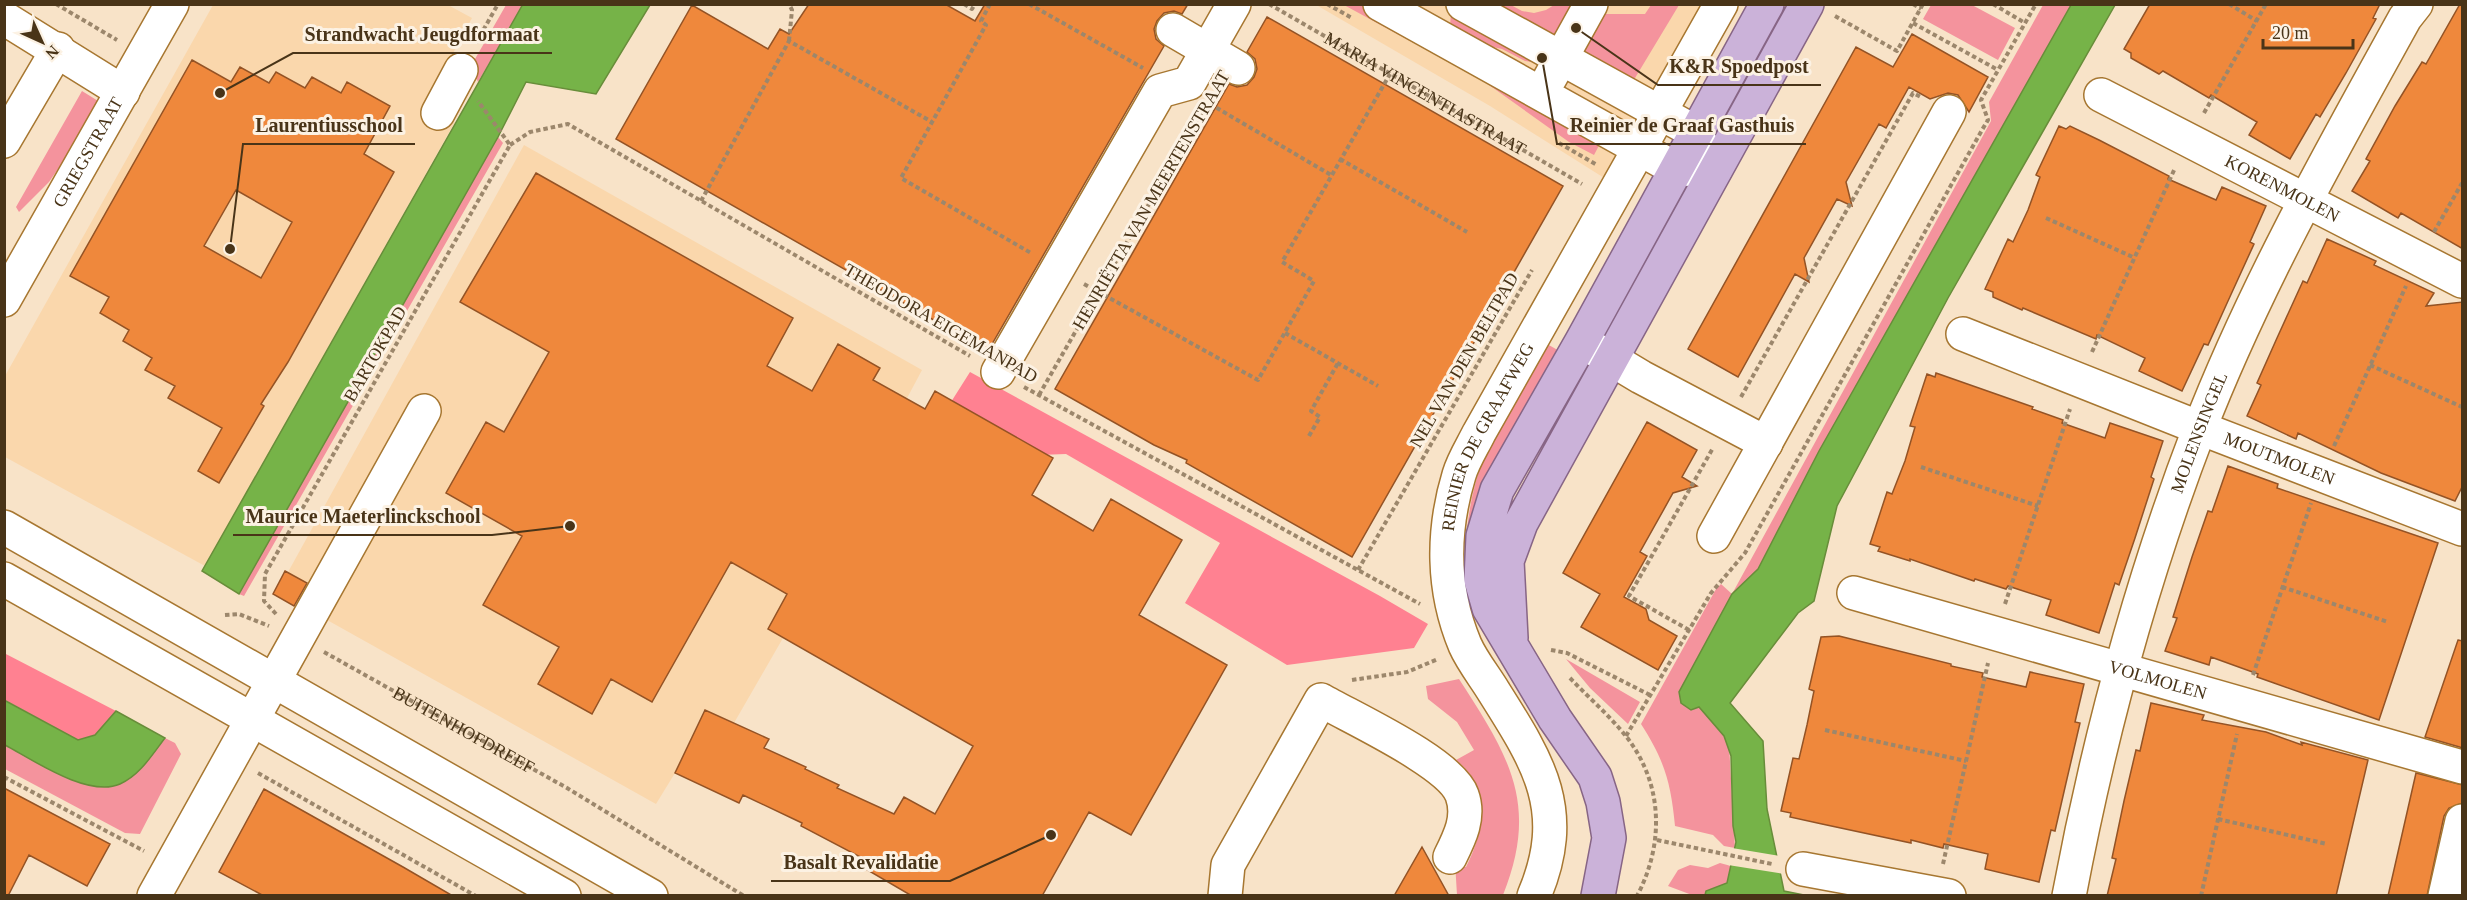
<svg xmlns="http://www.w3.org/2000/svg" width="2467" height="900" font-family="'Times New Roman',serif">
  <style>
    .built { fill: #fad7ac }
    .green { fill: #f4939d }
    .forest { fill: #ff8191 }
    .water { fill: #76b348; stroke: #688d3a; stroke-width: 1.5 }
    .pier { fill: #f8e3c8 }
    .building { fill: #ef883c; stroke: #945325; stroke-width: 1.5; fill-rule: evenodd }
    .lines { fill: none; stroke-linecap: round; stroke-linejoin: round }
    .minor-casing { stroke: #a77731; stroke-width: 36 }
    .major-casing { stroke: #876585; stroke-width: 36 }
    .path { stroke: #9c876c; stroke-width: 4; stroke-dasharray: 4.5 3; stroke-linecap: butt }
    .minor { stroke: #fff; stroke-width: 33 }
    .major { stroke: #cbb2d9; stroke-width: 33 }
    .labels { text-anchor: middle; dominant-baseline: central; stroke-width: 6; stroke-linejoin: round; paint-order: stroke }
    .street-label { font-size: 18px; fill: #493418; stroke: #fcf2e4 }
    .leader { fill: none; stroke: #493418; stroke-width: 2 }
    .callout-dot { fill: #493418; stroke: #fcf2e4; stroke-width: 2 }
    .callout-label { font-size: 20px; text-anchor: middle; font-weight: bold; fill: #493418; stroke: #fcf2e4; stroke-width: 6; stroke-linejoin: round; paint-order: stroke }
  </style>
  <rect width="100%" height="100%" fill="#f8e3c8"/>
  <path class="built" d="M213,5H448L472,18L425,105L455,122L205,566L5,457V376Z
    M1297,5H1707L1609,181L1490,106L1318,6Z
    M524,145L922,370L881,447L769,629L783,638L734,723L704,710L675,773L656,804L277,592Z"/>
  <path class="green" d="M506,5H523L478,82L471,66Z
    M1344,5H1368L1604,136L1594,155L1569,142L1482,80Z
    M1487,5H1511L1522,11L1534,13L1546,10L1554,5H1574L1553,42Z
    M1651,5H1679L1629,88L1584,55L1583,48L1599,14H1645Z
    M1931,5H1972L2015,28L1998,60L1923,19Z
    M2043,5H2071L1819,451L1758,569L1732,594L1699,707L1714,722L1729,744L1735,848L1724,846L1713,835L1675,826C1671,784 1665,761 1641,724L1716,589L1721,584L1732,594L1991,121L1989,102Z
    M1451,13L1539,63L1525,61L1502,49L1479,44L1450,27Z
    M82,91L103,104L49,182L19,212L16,207Z
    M498,137L503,143L244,596L239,594Z
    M1547,344L1563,353L1465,567C1465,527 1471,491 1485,453Z
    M1566,659L1640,702L1628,724L1590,688Z
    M1459,679C1508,755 1540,803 1503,895H1457L1455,862L1466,867C1484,831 1493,789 1456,760L1474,750L1457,722L1428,699L1426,686Z
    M165,738L175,743L181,754L140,834L125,833L5,769L4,745L63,776L120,784L142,768Z
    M1720,863L1731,866L1727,883L1706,891L1705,895H1692L1668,886L1678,870L1690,865L1708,868Z"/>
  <path class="forest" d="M970,372L1380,596L1428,624L1414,648L1287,665L1185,603L1220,543L1066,454L1039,455L951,402Z
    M4,653L116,711L95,735L78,740L5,700Z"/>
  <path class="water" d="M523,4L650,5L596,94L526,82L498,137L239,594L202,571Z
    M2071,5H2115L1948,298L1837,506L1814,601L1798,613L1730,703L1763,741L1767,809L1784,891L1804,895H1705L1706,891L1727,883L1736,842L1733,826L1731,756L1724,736L1699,707L1691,710L1681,703L1679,692L1732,594L1758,569L1819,451Z
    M4,700L78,740L95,735L116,711L165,738C152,755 140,775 120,784C88,798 33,760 5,745Z"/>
  <path class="pier" d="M1732,848L1780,856L1784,874L1728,865Z"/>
  <path class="building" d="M809,4H945L975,21L985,4H1188L1182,14L1174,11L1164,13L1157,21L1154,29L1156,39L1164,46L988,351L616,139L692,5L768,49L780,29L789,34Z
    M2150,4H2380L2373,18L2376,19L2346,73L2320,117L2316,114L2290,159L2249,135L2257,122L2211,95L2209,98L2163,71L2159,74L2131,58V53L2124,49Z
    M2460,4H2463V249L2401,213L2398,218L2352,191L2370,161L2366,159L2395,106L2422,62L2426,64Z
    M1267,17L1563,186L1352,557L1186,463L1187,460L1154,445L1055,389L1229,84L1237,87L1247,85L1254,77L1257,69L1255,59L1247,52Z
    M1912,34L1988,77L1969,112L1958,95L1948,93L1930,99L1909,87L1886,128L1879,124L1846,182L1852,206L1837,199L1804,258L1809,282L1795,274L1738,377L1688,349L1856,47L1893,67Z
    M192,60L231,82L240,67L269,83L276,72L305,88L312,77L341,93L347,82L390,106L364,154L394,172L288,362L261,404L264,406L219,483L198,471L222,428L168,398L175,386L145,370L152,358L123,341L129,330L100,313L109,297L70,276ZM236,190L292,222L261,278L204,246Z
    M2059,126L2066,129L2070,126L2099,140L2169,176L2168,179L2216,200L2222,187L2266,206L2250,242L2254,244L2228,301L2208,345L2204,344L2182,391L2139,371L2145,358L2097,335L2096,339L2023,308L2022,310L1993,297V292L1985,289L2008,239L2013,242L2028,210L2040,177L2036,175Z
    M536,173L793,318L767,366L812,391L838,344L880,368L873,380L925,409L935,391L1053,458L1032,495L1093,531L1111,499L1182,540L1139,615L1227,665L1131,835L1089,812L1042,896H912L864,868L868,861L801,826L802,823L743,795L739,803L675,773L705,710L769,739L764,748L806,767L805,769L839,785L837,788L894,814L904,797L935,814L973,746L768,629L787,594L731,562L652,702L611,679L592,714L538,684L559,647L483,605L522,536L446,493L486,422L504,432L549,352L460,302Z
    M2327,239L2376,261L2374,265L2434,293L2426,306L2463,302V485L2455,501L2381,473L2298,433L2296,439L2247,416L2261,385L2257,383L2277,338L2303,281L2307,283Z
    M1936,373L2033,407L2032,409L2063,420L2062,423L2105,438L2110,423L2163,441L2151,477L2154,479L2135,538L2119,585L2115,583L2099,633L2046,615L2051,600L2008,586L2006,589L1975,579L1974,581L1910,559V561L1878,551L1880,547L1870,544L1887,492L1892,494L1905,461L1915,427L1910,426L1927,374L1935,377Z
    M1647,422L1697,450L1682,477L1697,486L1673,493L1640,552L1647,556L1624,597L1646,609L1649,620L1677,636L1658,670L1581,627L1600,594L1563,573Z
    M2228,466L2278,484L2277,488L2438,543L2379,720L2274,683L2257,677L2258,674L2211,657L2209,665L2165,651L2177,618L2173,617L2192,557L2208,511L2212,512Z
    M285,571L307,583L294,606L273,594Z
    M1839,636L1951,664V666L1983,673L1982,677L2026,687L2030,672L2084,684L2075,722L2080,723L2066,783L2055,831L2051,830L2039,882L1985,869L1988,854L1944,844L1943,848L1911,840V843L1822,824L1790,817L1791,813L1781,811L1793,758L1799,759L1807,725L1814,691L1809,689L1821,637Z
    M2458,640L2463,641V748L2425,737Z
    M2151,703L2204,715L2202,720L2266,732L2302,745L2301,742L2368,760L2336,896H2107L2116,859L2112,858L2124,801L2136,750L2140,751Z
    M2416,773L2463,785V803L2449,808L2444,816L2427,896H2388Z
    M4,788L110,844L87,886L29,855L8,896H4Z
    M264,789L403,867L453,896H264L219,872Z
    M1422,847L1449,896H1394Z"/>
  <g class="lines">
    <g class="minor-casing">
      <g id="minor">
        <path d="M1380,4L1676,169L1715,170L1695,132L1463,4"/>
        <path d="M4,18L123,92"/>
        <path d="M1173,30L1238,68"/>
        <path d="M1550,78L1591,4"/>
        <path id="s3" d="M2101,95L2462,281"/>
        <path d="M438,113L461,70"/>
        <path d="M4,141L58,49"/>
        <path id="s4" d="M4,300L172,4"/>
        <path id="s5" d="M1963,334L2200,428L2462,529"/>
        <path d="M1586,344L1641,377L1766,443"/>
        <path d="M998,372L1160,91L1189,83L1234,4"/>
        <path d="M4,527L651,896"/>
        <path d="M1714,536L1949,112"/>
        <path d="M4,579L564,896"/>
        <path id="s6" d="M1854,593L2462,767"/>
        <path d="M1803,869L1949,896"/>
        <path d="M154,896L424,411"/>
        <path d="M1225,896L1228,865L1321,700C1352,718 1451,763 1462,795C1470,817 1460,837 1450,857"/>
        <path id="s7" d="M1534,896C1570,811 1539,763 1494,692C1485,677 1472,661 1465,645C1442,590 1442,531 1459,475C1463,461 1472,447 1479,433L1721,4"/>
        <path id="s8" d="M2069,896C2099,737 2141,581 2199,430C2255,286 2331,152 2405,18L2416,4"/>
        <path d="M2445,896L2462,821"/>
      </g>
    </g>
    <g class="major-casing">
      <path id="major" d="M1511,638L1507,561L1521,523L1807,4
        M1598,896L1609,838L1603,802L1595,777L1555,719L1489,608L1481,580L1483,536L1497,490L1582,341L1767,4"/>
    </g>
    <g class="path">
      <path d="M56,4L117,40"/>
      <path d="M964,4L972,9L975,4"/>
      <path d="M990,4L981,21L986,25L901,178L1031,253"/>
      <path d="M1029,4L1143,68"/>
      <path id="s1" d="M1269,4L1582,184"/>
      <path d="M1327,4L1352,18"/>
      <path d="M1913,4L1921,9"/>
      <path d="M1993,4L2025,23"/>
      <path d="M2229,4L2257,21"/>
      <path d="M1835,16L1897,51L1923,4"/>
      <path d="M1913,23L1998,70"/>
      <path d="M789,41L792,10L789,4"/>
      <path d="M476,43L498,4"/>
      <path d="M1210,104L1331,175"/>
      <path d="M2204,113L2266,4"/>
      <path d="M1559,143L1597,165"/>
      <path d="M510,145L530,132L568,124L970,356"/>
      <path d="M1340,159L1467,232"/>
      <path d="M701,201L789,41L932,122"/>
      <path d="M2046,218L2135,258"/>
      <path d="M2434,232L2462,183"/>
      <path d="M1084,284L1258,380L1314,281L1282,262L1390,74"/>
      <path d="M1285,333L1378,386"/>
      <path d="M2092,352L2175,168"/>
      <path d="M2370,365L2462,407"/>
      <path d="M1024,387L1420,604"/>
      <path d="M1039,395L1202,112"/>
      <path d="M1741,397L1913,93L1921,97"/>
      <path d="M1309,436L1320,417L1311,411L1338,363"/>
      <path d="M2334,446L2406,286"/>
      <path d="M1921,467L2038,506"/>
      <path d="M1358,570L1532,270"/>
      <path d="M2282,587L2388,622"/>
      <path d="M2005,604L2070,409"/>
      <path d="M276,614L264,601L265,574L510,145L478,101"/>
      <path d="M225,615L239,614L269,626"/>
      <path d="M1689,630L1629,596L1713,448"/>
      <path d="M1551,650L1567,653L1650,695"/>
      <path id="s2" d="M324,652L567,788L744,896"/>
      <path d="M2253,675L2311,503"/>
      <path d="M1570,678C1588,697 1608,714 1625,735C1663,782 1665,843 1637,896"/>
      <path d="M1352,680L1407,672L1438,659"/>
      <path d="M1825,730L1966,761"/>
      <path d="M1626,736L1711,593L1745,553L1982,130L1988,120L1981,100L2036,4"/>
      <path d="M258,773L476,896"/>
      <path d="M4,777L144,851"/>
      <path d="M2218,819L2327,844"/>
      <path d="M1657,840L1772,864"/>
      <path d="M1943,864L1988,663"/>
      <path d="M2201,896L2237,734"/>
    </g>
    <use href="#minor" class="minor"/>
    <use href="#major" class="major"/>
  </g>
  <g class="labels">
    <g class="street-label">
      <text stroke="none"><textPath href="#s1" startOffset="180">MARIA VINCENTIASTRAAT</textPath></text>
      <text stroke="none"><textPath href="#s4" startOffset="170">GRIEGSTRAAT</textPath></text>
      <text stroke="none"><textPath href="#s3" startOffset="204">KORENMOLEN</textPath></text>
      <text transform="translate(1151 200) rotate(-60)">HENRIËTTA VAN MEERTENSTRAAT</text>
      <text transform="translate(941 323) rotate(30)">THEODORA EIGEMANPAD</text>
      <text transform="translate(375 354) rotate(-60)">BARTOKPAD</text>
      <text transform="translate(1464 360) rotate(-60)">NEL VAN DEN BELTPAD</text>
      <text stroke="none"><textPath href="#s8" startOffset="482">MOLENSINGEL</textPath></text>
      <text stroke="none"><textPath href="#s7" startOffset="494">REINIER DE GRAAFWEG</textPath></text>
      <text stroke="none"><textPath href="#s5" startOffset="340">MOUTMOLEN</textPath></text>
      <text stroke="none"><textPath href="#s6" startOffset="316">VOLMOLEN</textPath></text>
      <text stroke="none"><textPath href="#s2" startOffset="160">BUITENHOFDREEF</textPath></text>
    </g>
  </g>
  <path class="leader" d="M220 93L293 53H552M1576 28L1658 85H1821M230 249L243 144H415M1542 58L1557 144H1806M570 526L492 535H233M1051 835L950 881H771"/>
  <g class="callout-dot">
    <circle cx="220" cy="93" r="6"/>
    <circle cx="1576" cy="28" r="6"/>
    <circle cx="230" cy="249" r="6"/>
    <circle cx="1542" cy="58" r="6"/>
    <circle cx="570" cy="526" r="6"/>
    <circle cx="1051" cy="835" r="6"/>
  </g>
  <g class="callout-label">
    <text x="422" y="41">Strandwacht Jeugdformaat</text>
    <text x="1739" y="73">K&amp;R Spoedpost</text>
    <text x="329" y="132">Laurentiusschool</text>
    <text x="1682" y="132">Reinier de Graaf Gasthuis</text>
    <text x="363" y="523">Maurice Maeterlinckschool</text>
    <text x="861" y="869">Basalt Revalidatie</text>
  </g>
  <rect width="2467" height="900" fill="none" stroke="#493418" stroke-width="12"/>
  <g transform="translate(42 42) rotate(135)" stroke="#fcf2e4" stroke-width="4.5" paint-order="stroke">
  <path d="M0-4.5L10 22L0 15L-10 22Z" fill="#493418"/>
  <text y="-9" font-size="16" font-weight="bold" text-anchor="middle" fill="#493418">N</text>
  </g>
  <path d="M2263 39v9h90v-9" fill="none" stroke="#493418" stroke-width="3"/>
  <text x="2272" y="39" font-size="18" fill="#493418" stroke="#fcf2e4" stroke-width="4.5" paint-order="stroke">20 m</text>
</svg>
